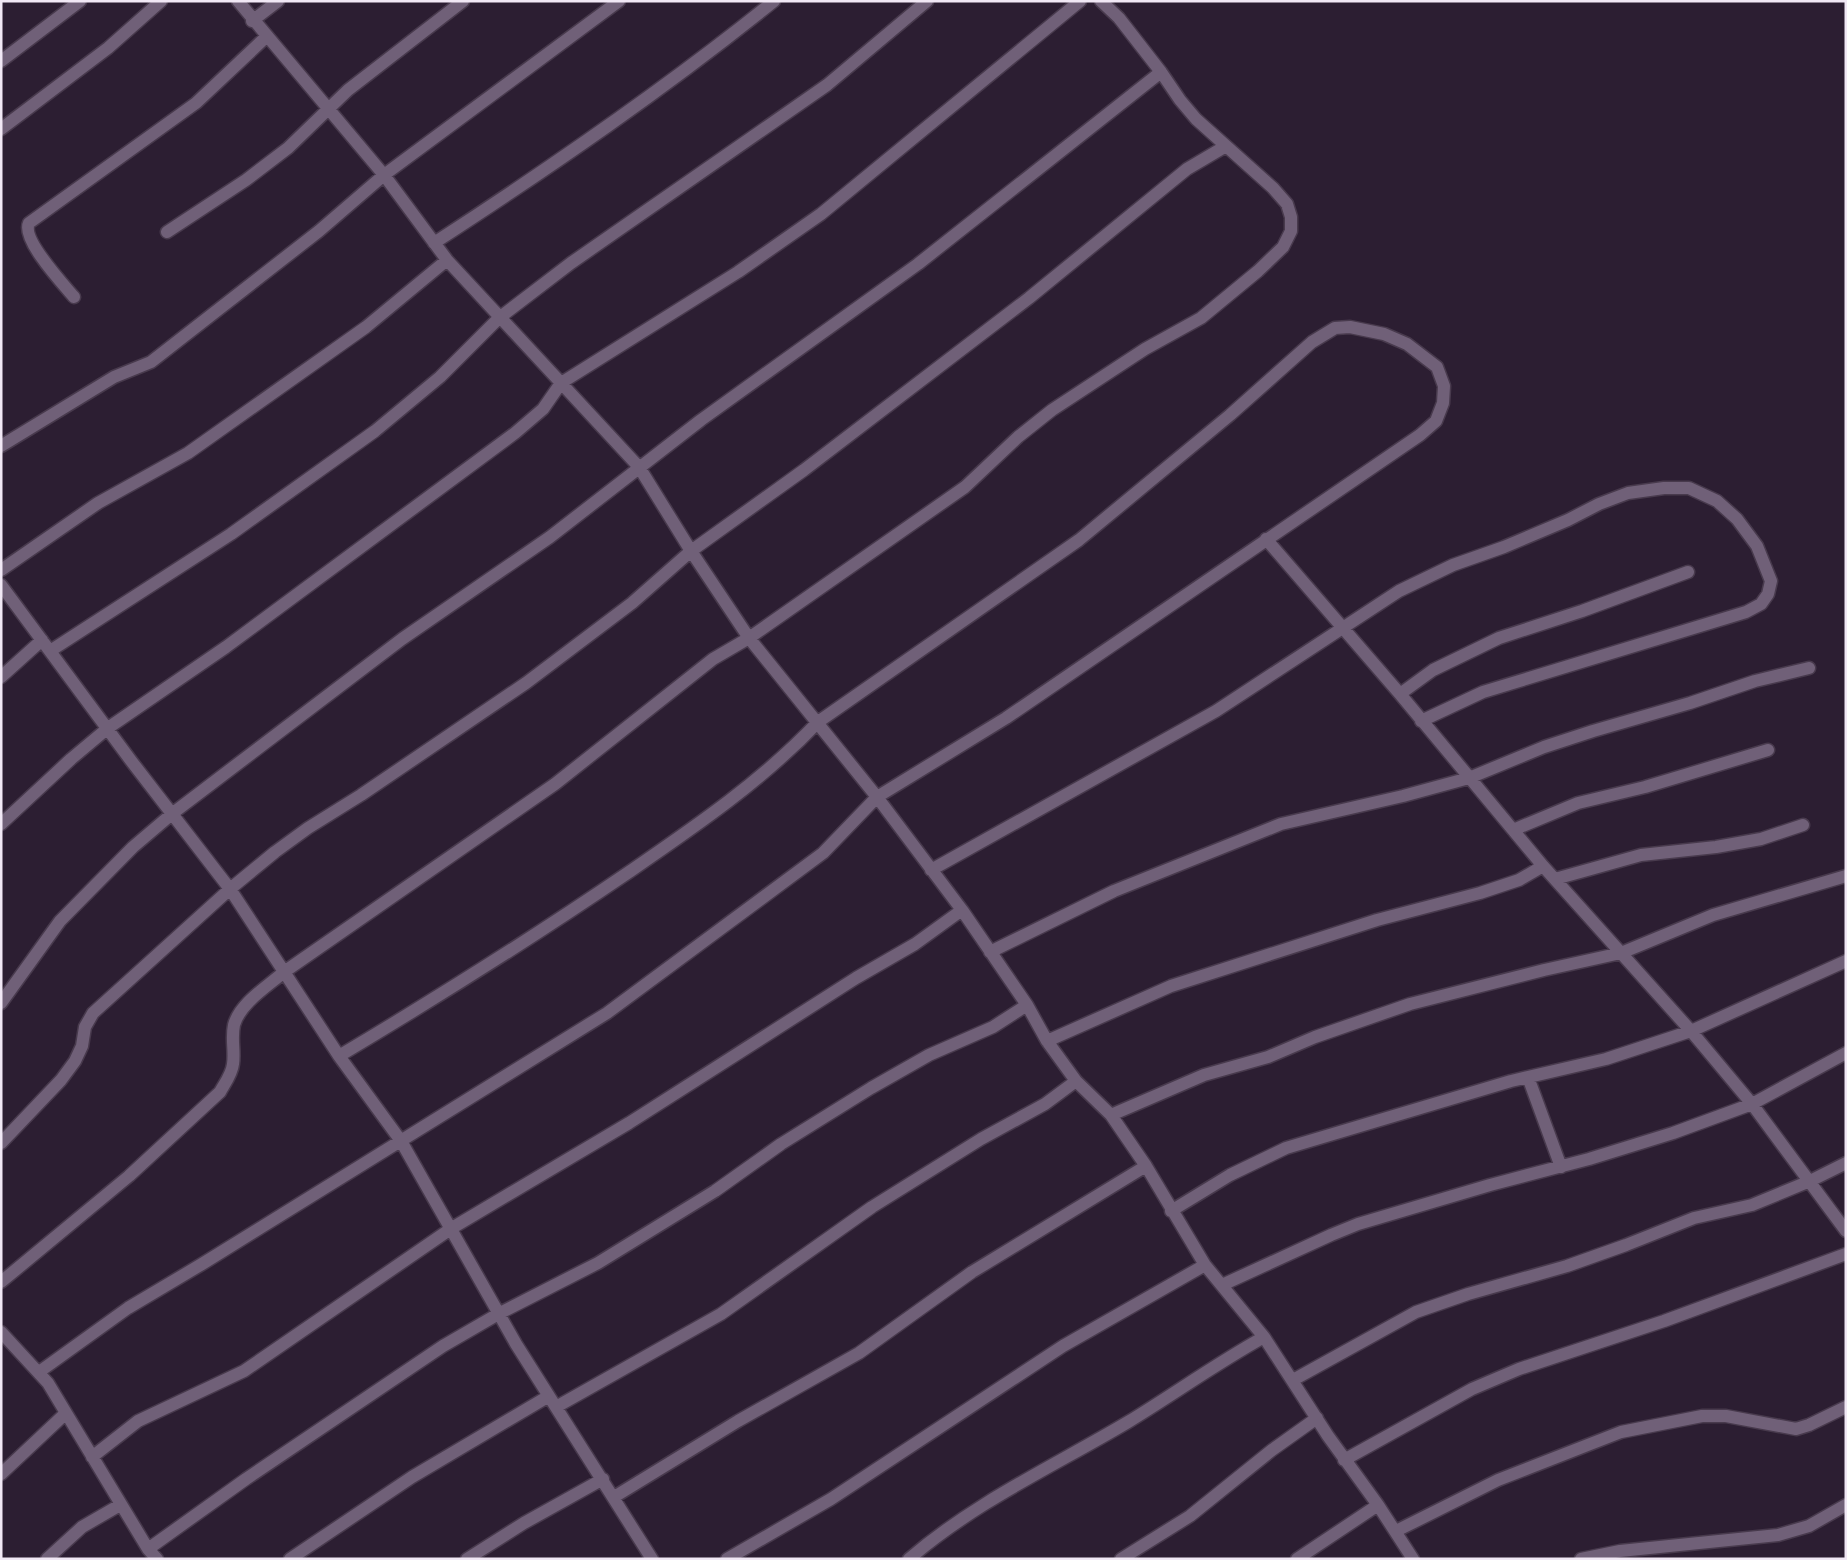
<svg xmlns="http://www.w3.org/2000/svg" width="1847" height="1560" font-family="Manrope,sans-serif">
  <style>
    .lines { fill: none; stroke-linecap: round; stroke-linejoin: round }
    .minor-casing { stroke: #483a4d; stroke-width: 15 }
    .minor { stroke: #706078; stroke-width: 12 }
  </style>
  <rect width="100%" height="100%" fill="#2c1e32"/>
  <g class="lines">
    <g class="minor-casing">
      <path id="minor" d="M238,1L384,175L447,260L639,467L691,551L749,638L877,797L962,910L1027,1005L1047,1041L1076,1081L1111,1115L1146,1166L1205,1265L1264,1337L1328,1436L1378,1505L1413,1559
        M252,21L278,1
        M1,61L80,1
        M1,129L108,48L161,1
        M167,232L246,180L288,148L348,90L463,1
        M434,243C551,167 665,89 774,1
        M74,297C63,284 21,239 29,223L196,103L266,37
        M1,446L114,377L151,362L319,231L384,175L619,1
        M1266,539L1400,694L1543,866L1691,1031L1752,1104L1846,1231
        M1,570L98,503L188,453L366,327L447,260
        M1,585L132,762L230,889L339,1056L401,1141L516,1344L652,1559
        M50,651L231,534L375,431L440,377L499,318L571,263L827,85L927,1
        M1,677L42,640
        M1400,694L1433,670L1499,638L1582,611L1688,572
        M1,824L71,759L108,728L226,647L515,433L543,409L561,383L738,272L821,214L1080,1
        M1513,830L1578,803L1645,787L1768,750
        M931,870L1216,711L1399,591L1453,565L1504,547L1568,520L1599,504L1628,493L1664,488H1689L1717,501L1737,519L1757,546L1771,581L1768,594L1761,604L1746,612L1483,692L1421,721
        M1555,879L1641,855L1716,847L1761,839L1803,825
        M990,952L1114,891L1281,824L1403,796L1469,778L1544,747L1593,731L1690,703L1755,681L1809,668
        M1,1003L60,921L133,847L173,813L402,639L550,537L701,420L918,264L1161,72L1119,18L1101,1
        M1047,1041L1171,986L1377,920L1480,893L1519,880L1543,866
        M1528,1077L1561,1167
        M1111,1115L1204,1075L1268,1057L1315,1037L1410,1004L1544,970L1621,953L1713,915L1846,876
        M1,1143L61,1080L75,1061L82,1046L85,1027L93,1013L230,889L275,852L308,828L361,795L526,683L632,603L691,551L804,470L1029,298L1187,169L1226,146
        M1171,1211L1230,1175L1286,1148L1511,1081L1606,1059L1691,1031L1846,961
        M1,1282L129,1176L220,1092C225,1083 232,1074 233,1064C235,1051 231,1039 234,1025C240,1003 268,986 284,972L555,784L713,659L749,638L965,487L1018,437L1052,410L1145,349L1201,318L1258,271L1283,247L1291,231V217L1287,204L1273,188L1196,119L1180,100L1161,72
        M1222,1285L1331,1235L1358,1224L1490,1185L1589,1159L1673,1133L1752,1104L1846,1053
        M1,1332L48,1383L148,1549L157,1559
        M39,1372L128,1308L202,1264L607,1013L823,853L877,797L1006,718L1420,435L1436,421L1443,403L1444,386L1437,367L1407,344L1384,334L1350,327L1335,328L1312,342L1230,415L1079,540L818,722C762,781 696,826 629,872C535,936 438,997 339,1056
        M1293,1380L1416,1312L1468,1294L1567,1266L1626,1245L1694,1218L1752,1205L1810,1181L1846,1163
        M556,1407L721,1314L872,1207L981,1139L1045,1104L1076,1081
        M92,1457L138,1421L244,1371L452,1228L629,1123L856,978L915,944L962,910
        M1344,1460L1472,1389L1519,1369L1664,1321L1846,1254
        M1,1474L66,1413
        M614,1497L738,1421L859,1353L972,1272L1146,1166
        M1396,1531L1498,1480L1621,1432L1702,1416H1726L1796,1429L1809,1425L1846,1407
        M148,1549L246,1479L443,1346L500,1313L598,1263L715,1191L781,1144L871,1088L929,1055L993,1027L1027,1005
        M47,1559L82,1527L120,1505
        M290,1559L412,1477L549,1396
        M467,1559L524,1523L603,1479
        M727,1559L831,1499L1063,1346L1205,1265
        M909,1559C975,1502 1054,1466 1128,1422C1174,1394 1217,1363 1264,1337
        M1121,1559L1190,1516L1272,1450L1317,1418
        M1297,1559L1378,1505
        M1581,1559L1620,1551L1778,1535L1809,1526L1846,1505"/>
    </g>
    <use href="#minor" class="minor"/>
  </g>
  <rect width="1847" height="1560" fill="none" stroke="#f1e8f5" stroke-width="5"/>
</svg>
